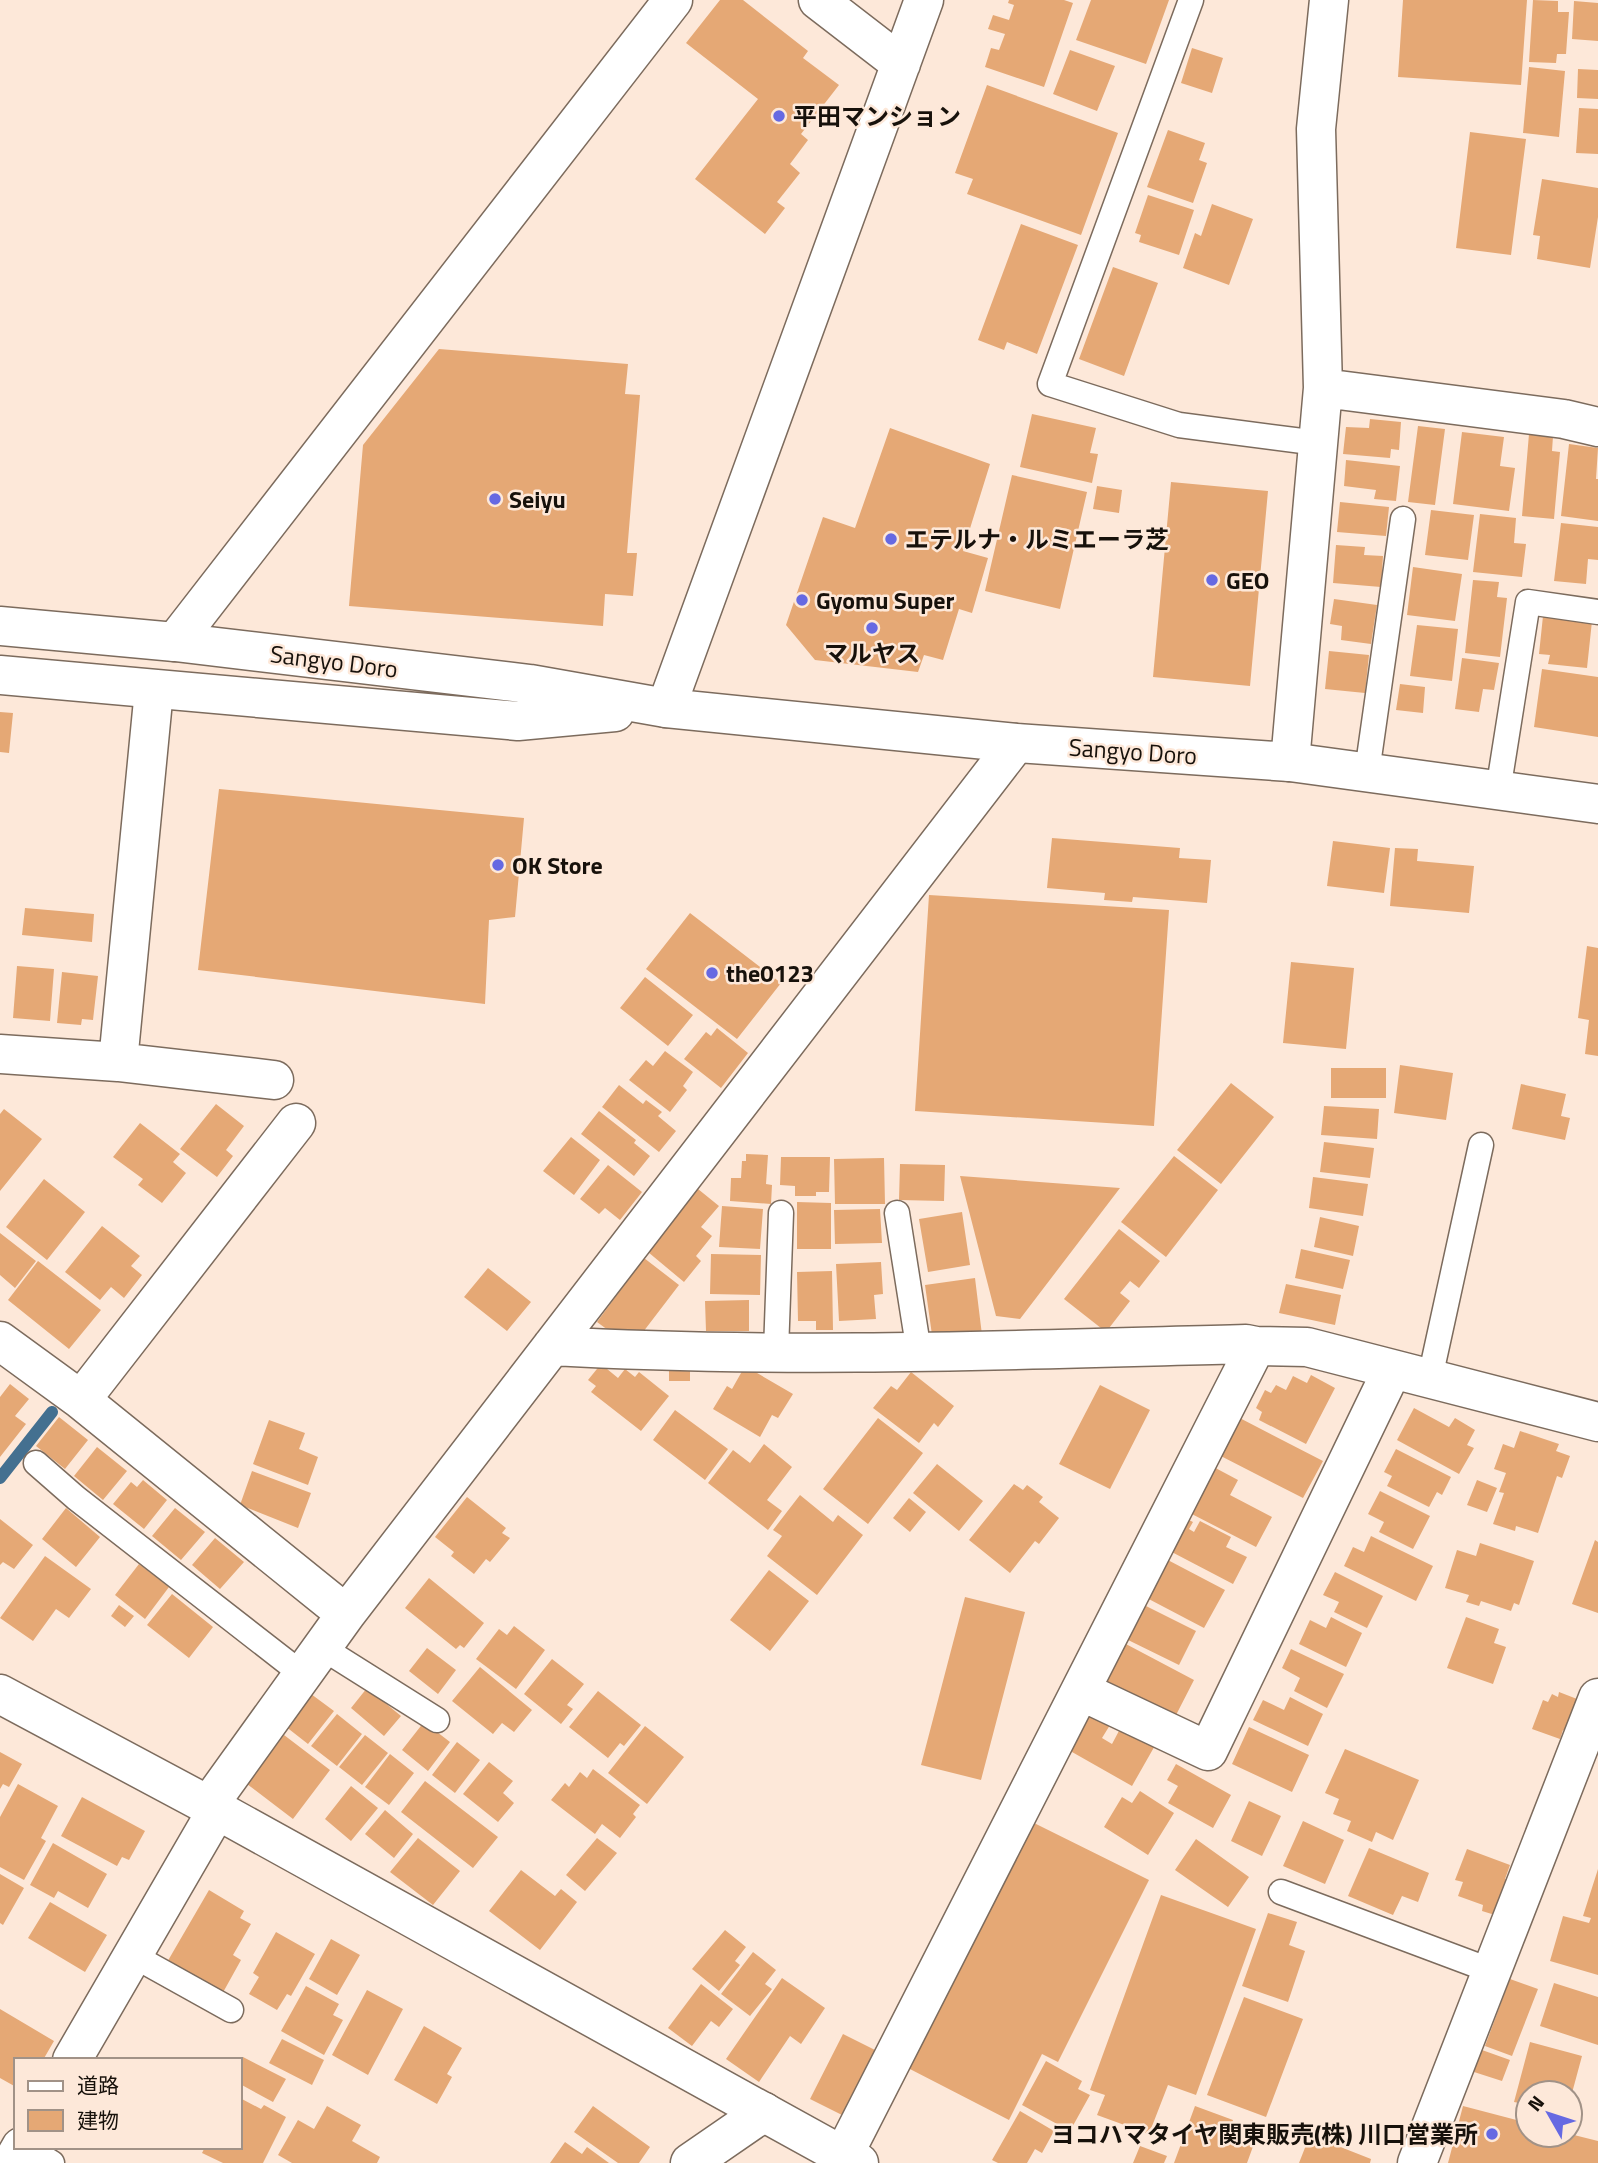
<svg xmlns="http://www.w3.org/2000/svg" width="1598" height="2163" font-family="'Titillium Web','Noto Sans JP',sans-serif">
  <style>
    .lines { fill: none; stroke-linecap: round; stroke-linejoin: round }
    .stream { stroke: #447090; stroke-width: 12 }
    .building { fill: #e5a875 }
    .service-casing { stroke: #7c6b5d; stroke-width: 27 }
    .minor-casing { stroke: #7c6b5d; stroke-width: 41 }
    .tertiary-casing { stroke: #7c6b5d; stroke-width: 41 }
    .primary-casing { stroke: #7c6b5d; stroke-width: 41 }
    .service { stroke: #fff; stroke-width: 24 }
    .minor { stroke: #fff; stroke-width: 38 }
    .tertiary { stroke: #fff; stroke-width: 38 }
    .primary { stroke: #fff; stroke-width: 38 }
    .poi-dot { fill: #6669e2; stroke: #fde8d9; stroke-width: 2.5 }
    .labels { text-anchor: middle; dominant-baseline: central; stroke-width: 5; stroke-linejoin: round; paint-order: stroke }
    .poi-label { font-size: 24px; font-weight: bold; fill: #17110b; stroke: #fde8d9; text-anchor: start }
    .street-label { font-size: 24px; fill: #17110b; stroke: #fde8d9 }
  </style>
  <rect width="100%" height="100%" fill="#fde8d9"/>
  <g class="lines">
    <path class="stream" d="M0,1478L52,1412"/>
  </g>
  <path class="building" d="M720,0H743L808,51L803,58L839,85L801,134L808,140L790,164L800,173L777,202L785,208L765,234L695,179L758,99L686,43Z
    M1009,0H1064L1073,3L1044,87L985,67L991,48L999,50L1005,34L988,29L993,15L1009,20L1014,5L1008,3Z
    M1091,0H1169L1146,64L1076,40Z
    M1403,0H1527L1521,85L1398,77Z
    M1533,0L1558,1V12H1569L1566,54H1557L1556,63L1529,62Z
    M1574,1L1598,3V41L1572,39Z
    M1192,48L1223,58L1212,93L1181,83Z
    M1070,50L1115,66L1097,111L1053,94Z
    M1529,67L1565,71L1559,137L1523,133Z
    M1578,69L1598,70V99L1577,98Z
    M987,85L1118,133L1081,235L967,194L973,179L955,173Z
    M1579,108L1598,109V154L1576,153Z
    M1168,130L1205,143L1199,160L1207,163L1193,203L1147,187Z
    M1470,132L1526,139L1511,255L1456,248Z
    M1542,179L1598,188V217L1590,268L1537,259L1540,236L1533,235Z
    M1148,195L1194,210L1179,255L1139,242L1141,235L1135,233Z
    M1212,204L1253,219L1229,285L1183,268L1195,233L1201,236Z
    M1021,224L1078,245L1037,354L1007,342L1004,350L978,340Z
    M1113,267L1158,283L1124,376L1079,359Z
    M439,349L628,364L625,394L640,395L627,553H637L633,596L605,594L603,626L349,606L363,445Z
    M1032,414L1096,428L1090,453L1098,454L1092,483L1020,467Z
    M1370,419L1401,422L1399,450L1391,449L1390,458L1343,454L1346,427L1369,428Z
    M1418,426L1445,429L1435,505L1408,502Z
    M890,428L990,464L963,551L988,558L972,613L959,609L943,660L924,655L918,672L815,660L786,625L823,517L855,528Z
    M1462,432L1504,437L1500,466L1515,468L1509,511L1453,504Z
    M1529,434L1553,436L1552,451L1560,452L1554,519L1522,516Z
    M1569,444L1598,448L1596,479H1598V521L1561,516Z
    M1346,460L1400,466L1396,501L1374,499L1376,490L1344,486Z
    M1012,475L1087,492L1060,609L985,591Z
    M1171,482L1268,491L1250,686L1153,677Z
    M1097,486L1122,490L1119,513L1093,509Z
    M1340,502L1389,507L1386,536L1337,532Z
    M1431,510L1474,515L1468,560L1425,555Z
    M1480,514L1516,518L1514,543L1526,544L1522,577L1473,572Z
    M1561,523L1598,527V560L1588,559L1586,584L1554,581Z
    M1336,545L1365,547L1364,555L1383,556L1381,587L1333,583Z
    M1413,567L1462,574L1455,621L1407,615Z
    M1473,580L1499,582L1497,597L1507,598L1500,657L1465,653Z
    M1334,599L1377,605L1371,644L1341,640L1342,626L1330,624Z
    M1543,616L1592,621L1587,668L1548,664L1550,655L1539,654Z
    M1417,625L1458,629L1452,681L1410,676Z
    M1329,651L1369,655L1365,693L1325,689Z
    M1462,658L1499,663L1494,690L1483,689L1479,712L1455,709Z
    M1542,669L1598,677V737L1534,727Z
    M1400,684L1425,687L1423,713L1396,710Z
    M0,712L13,713L9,753L0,752Z
    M219,789L524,818L515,917L489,920L485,1004L198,970Z
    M1052,838L1180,848L1179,858L1211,860L1207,903L1133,897L1132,902L1104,900L1105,893L1047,888Z
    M1333,841L1390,848L1384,893L1327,886Z
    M1395,848L1418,849L1417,861L1474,866L1469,913L1390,906Z
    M929,895L1169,910L1154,1126L915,1111Z
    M25,908L94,914L92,942L22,935Z
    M690,913L781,983L737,1039L646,969Z
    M1587,946L1598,948V1056L1585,1054L1589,1020L1578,1018Z
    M1291,962L1354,968L1346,1049L1283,1043Z
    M17,966L54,969L50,1021L13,1018Z
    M62,972L98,976L93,1020L82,1019L81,1025L57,1023Z
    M645,977L693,1015L668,1046L620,1008Z
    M717,1028L748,1053L721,1088L684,1059L706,1032L711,1036Z
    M665,1051L693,1072L683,1086L687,1090L670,1112L629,1080L646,1060L653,1066Z
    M1400,1065L1453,1073L1446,1120L1394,1113Z
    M1331,1068H1386V1098H1331Z
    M1231,1083L1274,1117L1221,1184L1177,1150Z
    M1521,1084L1566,1094L1561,1116L1570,1118L1565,1140L1512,1129Z
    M619,1085L643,1104L646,1100L662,1112L658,1116L676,1131L659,1152L602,1107Z
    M216,1104L244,1126L226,1150L233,1156L217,1177L180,1149Z
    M1324,1106L1379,1109L1377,1139L1321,1135Z
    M4,1109L42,1139L0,1191V1114Z
    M599,1111L636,1140L634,1143L650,1156L634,1176L581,1134Z
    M140,1123L180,1154L173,1162L186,1173L162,1203L138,1185L143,1179L113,1157Z
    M571,1137L600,1160L574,1195L543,1171Z
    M1324,1142L1374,1148L1370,1178L1320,1172Z
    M746,1154L768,1155L766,1184L772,1185L771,1204L730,1201L731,1178H741L742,1161H746Z
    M1174,1156L1218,1190L1166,1257L1121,1222Z
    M781,1157H830L829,1192H816V1196H795V1186L780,1185Z
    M884,1158L885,1204H835L834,1159Z
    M900,1164L945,1165L944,1201L899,1200Z
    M608,1165L642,1192L620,1220L605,1208L599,1214L580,1199Z
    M960,1176L1120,1188L1020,1319L996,1316Z
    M1313,1177L1368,1184L1363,1216L1309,1208Z
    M44,1179L85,1212L47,1260L6,1227Z
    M698,1189L719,1206L701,1227L712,1236L696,1256L701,1261L684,1282L648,1252Z
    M797,1202L831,1203V1249H797Z
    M722,1206L763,1209L760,1249L719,1247Z
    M880,1209L882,1243L835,1244L834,1210Z
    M962,1212L970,1265L928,1272L919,1219Z
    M1320,1217L1359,1226L1353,1256L1314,1247Z
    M102,1226L140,1256L131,1266L142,1275L124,1298L111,1287L100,1300L65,1272Z
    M1119,1229L1160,1261L1139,1288L1130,1281L1120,1293L1130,1301L1106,1332L1064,1299Z
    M0,1233L36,1261L15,1288L0,1275Z
    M1301,1249L1350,1260L1343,1289L1295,1278Z
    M711,1254L761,1255L760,1295L710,1294Z
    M644,1258L679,1285L640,1336L612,1333L597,1322Z
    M38,1261L101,1310L69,1349L8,1300Z
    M881,1262L883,1294L874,1295L876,1319L839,1321L836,1264Z
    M488,1268L531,1302L507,1331L464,1297Z
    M832,1271L833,1330H816V1321H798L797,1272Z
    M975,1278L982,1335H932L925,1285Z
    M1286,1284L1341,1295L1335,1325L1279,1313Z
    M749,1300V1331H706L705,1301Z
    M601,1364L618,1378L625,1369L635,1377L639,1372L669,1396L641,1431L591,1392L596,1386L588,1380Z
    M690,1365V1381H669V1366Z
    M745,1366L793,1394L778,1418L772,1415L760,1437L713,1409L727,1386L732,1389Z
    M911,1372L954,1406L938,1427L934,1423L919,1443L873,1408L891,1386L897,1390Z
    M1311,1375L1335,1388L1306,1444L1259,1420L1262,1412L1256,1408L1265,1390L1271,1393L1276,1385L1286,1390L1293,1376L1307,1383Z
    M10,1384L29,1399L15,1416L26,1424L0,1457V1397Z
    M1100,1385L1150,1410L1110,1489L1059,1464Z
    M1414,1408L1449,1427L1455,1418L1475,1430L1467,1445L1474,1448L1459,1474L1397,1440Z
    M675,1410L728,1449L705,1480L653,1440Z
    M1232,1414L1323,1461L1303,1498L1213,1452Z
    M59,1417L88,1440L65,1469L36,1446Z
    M878,1418L923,1453L868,1524L823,1489Z
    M269,1420L305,1433L299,1449L318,1457L308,1485L253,1464Z
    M1520,1431L1559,1444L1556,1451L1570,1456L1562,1478L1557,1476L1538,1533L1516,1526L1515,1531L1493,1524L1504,1493L1499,1492L1506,1473L1494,1469L1503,1444L1514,1448Z
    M764,1444L792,1467L767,1500L782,1511L768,1530L708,1483L733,1450L750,1463Z
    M97,1447L127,1471L103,1500L74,1476Z
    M1396,1449L1451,1477L1442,1495L1437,1492L1429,1507L1387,1486L1392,1476L1384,1472Z
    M937,1464L983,1501L959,1531L913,1493Z
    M1208,1464L1238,1480L1230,1495L1272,1517L1256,1547L1184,1510Z
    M252,1471L311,1493L298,1528L240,1505Z
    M143,1480L167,1500L144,1529L113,1504L131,1482L137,1487Z
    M1477,1480L1497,1488L1487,1512L1467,1505Z
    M1014,1484L1023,1490L1027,1485L1043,1497L1039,1502L1059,1518L1039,1544L1035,1541L1010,1573L969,1540Z
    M1380,1491L1430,1516L1413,1549L1379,1532L1384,1522L1368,1514Z
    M800,1495L833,1522L838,1515L863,1535L817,1595L767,1556L782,1536L773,1530Z
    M467,1497L506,1528L502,1533L510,1538L490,1562L486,1559L474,1574L451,1556L454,1552L435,1537Z
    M909,1498L926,1512L910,1532L893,1518Z
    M66,1508L100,1537L76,1567L42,1539Z
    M175,1508L205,1532L181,1560L152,1536Z
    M1183,1517L1193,1522L1189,1529L1194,1532L1200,1521L1231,1537L1226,1547L1247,1557L1233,1584L1166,1549Z
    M0,1519L33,1545L14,1569L3,1562L0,1565Z
    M1371,1536L1433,1566L1416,1601L1344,1566L1353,1547L1364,1552Z
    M215,1538L244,1562L220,1589L192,1565Z
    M1595,1540L1598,1542V1613L1572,1604Z
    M1480,1543L1534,1561L1519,1605L1514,1603L1511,1611L1481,1601L1479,1606L1466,1602L1469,1595L1445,1588L1457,1550L1476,1556Z
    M45,1556L91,1589L69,1618L56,1609L33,1641L0,1618Z
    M1164,1558L1225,1590L1204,1628L1143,1596Z
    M139,1564L169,1587L145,1619L115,1595Z
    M769,1570L809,1601L770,1651L730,1620Z
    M1335,1572L1383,1596L1367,1628L1334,1612L1339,1602L1323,1595Z
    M429,1578L484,1623L464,1648L460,1645L456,1649L405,1608Z
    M172,1594L213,1627L189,1658L147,1625Z
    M965,1597L1025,1612L981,1780L921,1765Z
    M1142,1604L1196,1631L1179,1665L1124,1638Z
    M119,1605L134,1616L125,1627L111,1616Z
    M1331,1617L1362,1633L1346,1667L1299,1644L1310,1620L1326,1628Z
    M1466,1617L1499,1629L1494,1643L1506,1647L1493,1684L1447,1668Z
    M514,1626L545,1650L516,1689L476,1659L499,1629L507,1635Z
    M1124,1643L1194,1680L1175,1717L1104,1680Z
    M427,1648L456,1670L438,1694L409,1671Z
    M1291,1649L1344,1674L1327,1708L1294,1691L1300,1678L1282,1668Z
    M552,1659L584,1684L567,1705L573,1709L561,1724L524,1694Z
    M480,1667L532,1710L514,1732L502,1723L493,1734L452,1701Z
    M367,1688L401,1716L384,1736L351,1708Z
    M598,1691L641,1725L624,1746L620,1743L608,1758L569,1727Z
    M1559,1692L1590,1704L1578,1735L1563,1730L1560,1739L1532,1729L1543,1700L1548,1702L1552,1694L1558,1697Z
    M311,1694L334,1711L308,1744L285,1726Z
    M1290,1697L1323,1714L1308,1746L1253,1720L1263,1700L1284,1710Z
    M1085,1711L1110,1725L1102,1738L1112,1744L1120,1729L1157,1742L1132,1786L1065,1748Z
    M337,1714L362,1734L337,1766L311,1746Z
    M424,1722L450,1742L428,1771L402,1750Z
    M645,1726L684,1757L647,1804L608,1773Z
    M1249,1727L1309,1755L1292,1792L1232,1764Z
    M284,1735L330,1770L293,1819L247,1784Z
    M365,1735L388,1753L362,1785L339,1767Z
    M457,1742L480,1760L455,1793L432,1775Z
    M1345,1749L1419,1780L1393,1840L1376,1832L1372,1842L1347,1831L1351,1821L1333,1814L1339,1799L1325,1793Z
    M0,1752L22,1764L9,1787L3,1784L0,1789Z
    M390,1754L414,1773L389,1805L365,1787Z
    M489,1762L513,1781L503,1793L514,1803L498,1822L463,1794Z
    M1176,1764L1231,1795L1213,1828L1168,1803L1178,1786L1167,1780Z
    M593,1769L640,1805L633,1814L636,1817L620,1838L602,1824L595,1834L551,1800L565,1783L569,1787L580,1772L587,1778Z
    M425,1781L498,1837L473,1868L401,1812Z
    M18,1784L58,1806L41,1838L46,1841L24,1880L0,1867V1817Z
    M351,1786L378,1808L351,1841L325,1819Z
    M1140,1791L1174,1813L1148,1855L1104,1827L1122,1797L1132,1803Z
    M82,1797L145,1831L129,1860L122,1857L117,1866L61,1836Z
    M1249,1801L1281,1816L1262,1856L1231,1841Z
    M385,1810L413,1834L394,1858L365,1834Z
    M1030,1821L1149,1880L1058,2062L1042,2054L1009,2120L906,2067Z
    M1303,1821L1344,1840L1325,1884L1283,1866Z
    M418,1838L460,1871L433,1905L390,1872Z
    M597,1838L617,1853L585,1891L566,1875Z
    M1196,1839L1249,1877L1228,1907L1175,1870Z
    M53,1843L107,1874L88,1908L58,1891L54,1898L30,1885Z
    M1369,1848L1429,1873L1418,1902L1402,1896L1393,1915L1348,1896Z
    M1467,1849L1510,1865L1505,1879L1513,1882L1495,1915L1482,1911L1483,1905L1458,1896L1463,1882L1455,1880Z
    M1598,1869V1975L1550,1961L1563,1916L1589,1923L1591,1918L1583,1916Z
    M521,1870L555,1896L561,1889L577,1902L540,1950L489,1911Z
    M0,1874L24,1888L3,1925L0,1923Z
    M209,1890L244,1911L240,1918L251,1924L233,1955L241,1960L221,1996L166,1964Z
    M1161,1895L1256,1929L1196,2095L1168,2085L1149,2134L1097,2115L1105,2095L1090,2090Z
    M50,1902L107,1935L85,1972L28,1938Z
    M1268,1913L1297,1922L1289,1945L1305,1951L1288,2002L1242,1986Z
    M725,1930L746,1947L735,1961L740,1965L719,1991L692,1969Z
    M276,1932L315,1954L291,1996L287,1994L277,2010L249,1994L259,1977L253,1973Z
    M331,1939L360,1955L337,1995L309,1979Z
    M753,1952L776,1970L765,1984L772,1989L750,2016L721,1994Z
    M782,1978L825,2008L801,2044L790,2036L759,2082L726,2059Z
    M1510,1979L1538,1989L1512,2056L1485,2046Z
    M1554,1983L1598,1997V2045L1540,2026Z
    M701,1984L733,2009L719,2027L711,2021L692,2046L668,2028Z
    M306,1986L339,2004L333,2015L343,2020L324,2055L281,2031Z
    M367,1990L403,2009L368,2075L332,2055Z
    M1244,1997L1303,2019L1266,2117L1207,2095Z
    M0,2009L54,2041L43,2060H16V2087L0,2078Z
    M424,2026L462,2048L447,2074L452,2077L437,2104L394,2080Z
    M843,2034L875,2050L842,2115L810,2099Z
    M282,2039L324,2060L312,2085L269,2063Z
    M1530,2042L1582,2056L1572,2093H1528V2105L1514,2102Z
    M1482,2050L1510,2060L1502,2081L1474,2072Z
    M243,2057L286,2079L273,2102L240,2084V2062Z
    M1046,2061L1082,2081L1078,2089L1090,2095L1070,2131L1022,2105Z
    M240,2098L261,2109L264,2105L286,2117L263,2163H223L202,2153L205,2147H240Z
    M327,2106L361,2125L352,2141L380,2157L377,2163H292L278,2155L298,2120L314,2129Z
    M593,2106L650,2147L639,2163H618L574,2132Z
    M1195,2106L1233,2120L1229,2132L1255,2141L1247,2163H1174Z
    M1463,2106L1528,2123V2135L1570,2134L1598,2141V2163H1448Z
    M1020,2111L1054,2131L1042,2153L1035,2149L1027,2163H998L992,2160Z
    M1310,2135L1371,2159L1370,2163H1299Z
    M565,2142L582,2154L587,2147L609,2163H550Z
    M1140,2146L1167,2156L1164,2163H1133Z"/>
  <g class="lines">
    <g class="service-casing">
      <path id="service" d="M1191,0L1050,384L1179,425L1318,443
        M1367,772L1403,519
        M1498,791L1528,602L1598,612
        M897,1213L919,1352
        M776,1351L781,1213
        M1430,1378L1481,1145
        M36,1463L76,1498L302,1674
        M321,1647L437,1720
        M1281,1892L1492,1971
        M134,1956L231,2010
        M26,2147L52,2163"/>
    </g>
    <g class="minor-casing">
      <path id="minor" d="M1323,388L1564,419L1598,427
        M175,642L673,0
        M1290,762L1323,388L1316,129L1329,0
        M0,1054L118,1062L274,1080
        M118,1062L154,690
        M0,1341L81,1400L346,1614
        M552,1346C783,1359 1015,1350 1246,1344L1256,1346L1307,1347L1598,1422
        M81,1400L296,1123
        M1081,1691L1208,1751L1392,1370
        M208,1806L346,1614L1016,743
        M72,2060L217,1810
        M843,2156L1256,1346
        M12,2163L21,2147
        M690,2163L764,2112
        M1417,2163L1598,1698"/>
    </g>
    <g class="tertiary-casing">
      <path id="tertiary" d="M818,0L901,64
        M666,708L924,0
        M0,1694L217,1810L843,2156L859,2163"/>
    </g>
    <g class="primary-casing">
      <path id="primary" d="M0,626L175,642L530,684L666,708L1016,743L1290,762L1598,804
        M0,675L518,721L615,712"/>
    </g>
    <use href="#service" class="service"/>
    <use href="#minor" class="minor"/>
    <use href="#tertiary" class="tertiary"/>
    <use href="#primary" class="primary"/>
  </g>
  <g class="poi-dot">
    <circle cx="779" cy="116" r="7"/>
    <circle cx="495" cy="499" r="7"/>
    <circle cx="891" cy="539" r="7"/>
    <circle cx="1212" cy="580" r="7"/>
    <circle cx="802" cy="600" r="7"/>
    <circle cx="872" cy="628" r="7"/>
    <circle cx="498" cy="865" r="7"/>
    <circle cx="712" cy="973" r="7"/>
    <circle cx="1492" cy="2134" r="7"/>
  </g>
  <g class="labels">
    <g class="poi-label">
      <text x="793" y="116">平田マンション</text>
      <text x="509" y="499">Seiyu</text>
      <text x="905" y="539">エテルナ・ルミエーラ芝</text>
      <text x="1226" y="580">GEO</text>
      <text x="816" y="600">Gyomu Super</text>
      <text x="872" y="653" text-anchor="middle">マルヤス</text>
      <text x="512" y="865">OK Store</text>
      <text x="726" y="973">the0123</text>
      <text x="1478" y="2134" text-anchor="end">ヨコハマタイヤ関東販売(株) 川口営業所</text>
    </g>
    <g class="street-label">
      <text transform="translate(334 661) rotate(7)">Sangyo Doro</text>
      <text transform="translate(1133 751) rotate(4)">Sangyo Doro</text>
    </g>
  </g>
  <rect x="14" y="2058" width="228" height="91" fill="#fde8d9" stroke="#a19287" stroke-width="2"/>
  <rect x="28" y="2081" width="35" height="10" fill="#ffffff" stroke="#a19287" stroke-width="2"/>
  <text x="77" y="2093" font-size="21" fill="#17110b">道路</text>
  <rect x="28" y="2110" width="35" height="21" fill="#e5a875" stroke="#a19287" stroke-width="2"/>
  <text x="77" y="2128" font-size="21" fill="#17110b">建物</text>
  <g transform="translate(1549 2114) rotate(309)"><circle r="33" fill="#fde8d9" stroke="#a19287" stroke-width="2"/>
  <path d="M0-5L12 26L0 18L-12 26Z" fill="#6669e2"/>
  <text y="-10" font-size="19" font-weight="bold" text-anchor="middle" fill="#17110b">N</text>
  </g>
</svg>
